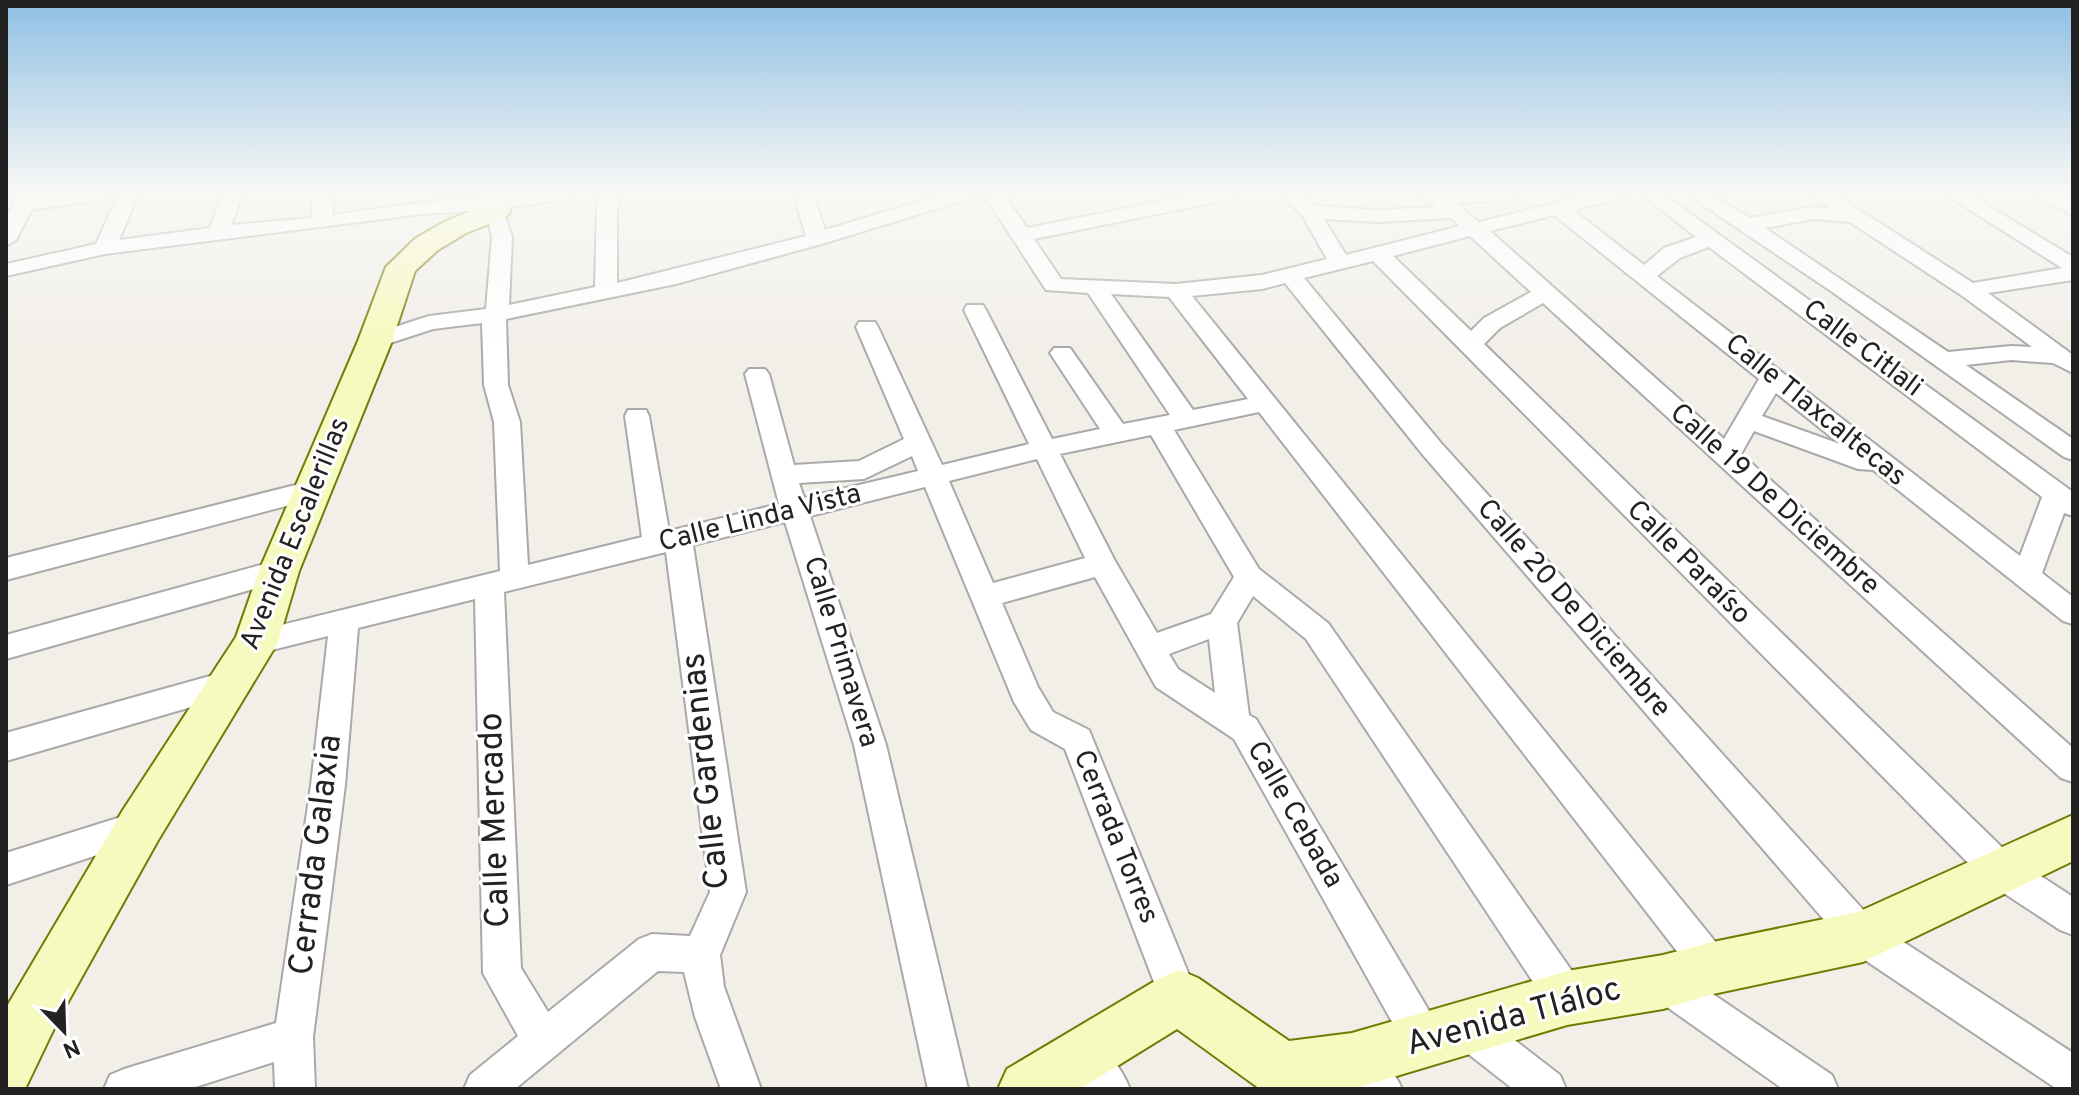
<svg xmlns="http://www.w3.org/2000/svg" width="2079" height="1095" font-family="Overpass,sans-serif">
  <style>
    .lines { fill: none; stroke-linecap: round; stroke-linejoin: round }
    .minor-casing { stroke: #a9a9a9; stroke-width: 4 }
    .secondary-casing { stroke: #707d05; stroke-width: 4 }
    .minor { fill: #fff; fill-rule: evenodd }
    .secondary { fill: #f7fabf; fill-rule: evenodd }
    .labels { text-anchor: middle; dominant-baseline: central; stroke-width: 6; stroke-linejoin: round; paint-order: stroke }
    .street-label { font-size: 28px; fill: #222; stroke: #fff }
    .near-street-label { font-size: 34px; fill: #222; stroke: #fff }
  </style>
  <rect width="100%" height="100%" fill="#f2efe9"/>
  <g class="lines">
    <g class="minor-casing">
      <path id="minor" d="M19,193H39L37,197L65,193H114L104,199L31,210L16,240L6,246V219Z
        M119,193H139L119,240L210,228L223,193H243L231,225L311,218L314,193H334L332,215C413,203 495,193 577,193L567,199L502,208L512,237L509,305L595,287L597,206L601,193H621L617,206V283L806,236L793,193H813L825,230L947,193H977L974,197L825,243L676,284L506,319L508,385L520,422L528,565L642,537L625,416L628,410H646L649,416L669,531L779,504L745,374L749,369H765L769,374L794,465L859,461L904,439L856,327L859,322H875L878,327L942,465L1029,444L964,310L967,305H983L986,310L1052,439L1100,429L1050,353L1054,348H1070L1123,424L1170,415L1088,293L1046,290L983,193H1003L1027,228L1203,193H1241L1231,199L1034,239L1061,279L1176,284L1262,275L1327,259L1302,215L1279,193H1300L1316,206L1377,210L1436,207L1420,193H1514L1512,198L1505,200L1456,203L1479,222L1595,193H1628L1625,197L1573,210L1644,265L1664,248L1696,237L1640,193H1662L2073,492V516L2064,513L2042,573L2073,597V624L2063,621L1873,470L1858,469L1754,431L1741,454L2073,748V782L2061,778L1543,303L1500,328L1484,344L2013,858L2073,897V935L2060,930L1987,882L1373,261L1304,278L1441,443L1876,924L2073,1053V1089H2057L1850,950L1423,455L1285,283L1262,289L1192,296L1726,955L1732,968L1726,981L1713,986L1700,981L1259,412L1174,430L1259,569L1328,623L1581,984L1586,998L1581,1012L1567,1017L1553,1012L1306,639L1253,596L1237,623L1249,715L1256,719L1438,1026L1444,1040L1438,1054L1424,1060L1410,1054L1234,739L1156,687L1095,577L1002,603L1038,687L1053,712L1089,730L1198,997L1193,1011L1179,1016L1165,1011L1065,749L1031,730L1014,702L925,487L810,516L886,745L968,1089H928L854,745L785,522L693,545L746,892L720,955L724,987L761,1089H721L695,1017L684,972L658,971L515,1089H464L470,1075L518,1036L483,973L475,599L358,628L345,785L313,1037L315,1089H275L274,1062L189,1089H104L110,1075L124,1069L276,1023L311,785L328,636L256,654L245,650L241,642L245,634L500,571L494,422L484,385L482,323L433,329L375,348L367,346L363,341L367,336L429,316L486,309L492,237L486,210L423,214L105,254L6,276V264L96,244ZM1554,215L1759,379L1724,439L1490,231ZM1451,218L1460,226L1346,255L1324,219L1377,222ZM1470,236L1531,292L1484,318L1471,331L1393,256ZM1709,247L2042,497L2020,556L1657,276L1680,258ZM1111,294L1169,297L1248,399L1193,410ZM1776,393L1840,444L1762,416ZM1151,435L1234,577L1211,614L1157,633L1115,561L1060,454ZM912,456L918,471L804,498L799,483L864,479ZM1037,459L1085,558L993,583L949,481ZM666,552L710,892L690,936L652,934L639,939L548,1012L521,968L504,592ZM1209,639L1215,693L1178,669L1169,654Z
        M1685,193H1708L1750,218L1813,207L1830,208L1810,193H1833L1973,283L2062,268L1943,193H1967L2073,257V280L1988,293L2073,355V373L2053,363L2011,360L1966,365L2073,439V460L2064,457L1831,291ZM1813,219L1850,222L1961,295L2032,347L2011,346L1948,352L1765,228Z
        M2032,193H2057L2073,201V215Z
        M315,480L324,482L328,489L324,496L6,580V558Z
        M279,560L289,563L293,571L289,579L6,659V635Z
        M228,671L239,675L244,684L239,693L6,761V733Z
        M140,811L152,815L157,826L152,837L6,885V853Z
        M1663,963L1676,969L1832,1075L1838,1089H1783L1650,995L1644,982L1650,969Z
        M1467,1009L1481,1014L1560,1075L1566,1089H1513L1453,1042L1448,1028L1453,1014Z
        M1082,1035C1104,1044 1121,1067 1130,1089H1084L1068,1069L1062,1055L1068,1041Z
        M1352,1041C1374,1050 1393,1067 1402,1089H1353L1338,1075L1332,1061L1338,1047Z"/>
    </g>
    <g class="secondary-casing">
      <path id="secondary" d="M481,193H509L510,212L505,218L466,233L438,250L415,271L392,341L299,571L278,642L157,842L59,1018L26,1087L6,1089V1008L123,810L236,637L259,571L358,341L386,267L416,238L446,221L481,207Z
        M2073,815V861L1863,962L1713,994L1663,1009L1567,1025L1353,1089H1260L1177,1029L1080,1089H998L1007,1069L1160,978L1179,970L1198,978L1289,1041L1352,1033L1567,971L1663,955L1713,942L1858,912Z"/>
    </g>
    <use href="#minor" class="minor"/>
    <use href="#secondary" class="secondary"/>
  </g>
  <linearGradient id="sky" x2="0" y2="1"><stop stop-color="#8fc0e4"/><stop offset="0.56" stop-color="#f9f8f5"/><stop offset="1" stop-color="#f9f8f5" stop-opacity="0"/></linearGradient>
  <rect width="2079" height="346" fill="url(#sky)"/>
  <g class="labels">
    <g class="street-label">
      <text transform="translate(1862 349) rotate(37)">Calle Citlali</text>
      <text transform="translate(1815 411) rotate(39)">Calle Tlaxcaltecas</text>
      <text transform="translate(1774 500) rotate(42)">Calle 19 De Diciembre</text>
      <text transform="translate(760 519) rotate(-14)">Calle Linda Vista</text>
      <text transform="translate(296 534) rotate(-68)">Avenida Escalerillas</text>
      <text transform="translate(1688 563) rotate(45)">Calle Paraíso</text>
      <text transform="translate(1573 609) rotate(49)">Calle 20 De Diciembre</text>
      <text transform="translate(840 652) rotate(73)">Calle Primavera</text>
      <text transform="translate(1294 815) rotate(60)">Calle Cebada</text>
      <text transform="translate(1115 837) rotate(68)">Cerrada Torres</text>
    </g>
    <g class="near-street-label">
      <text transform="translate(707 771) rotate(-96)">Calle Gardenias</text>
      <text transform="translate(496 820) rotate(-92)">Calle Mercado</text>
      <text transform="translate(317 855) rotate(-83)">Cerrada Galaxia</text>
      <text transform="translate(1514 1018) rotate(-15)">Avenida Tláloc</text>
    </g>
  </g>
  <rect width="2079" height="1095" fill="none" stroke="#222222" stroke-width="16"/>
  <g transform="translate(64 1031) rotate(157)" stroke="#ffffff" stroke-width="6" paint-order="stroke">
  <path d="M0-6L14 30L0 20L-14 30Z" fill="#222222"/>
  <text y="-12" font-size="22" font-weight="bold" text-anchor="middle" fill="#222222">N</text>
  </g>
</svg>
